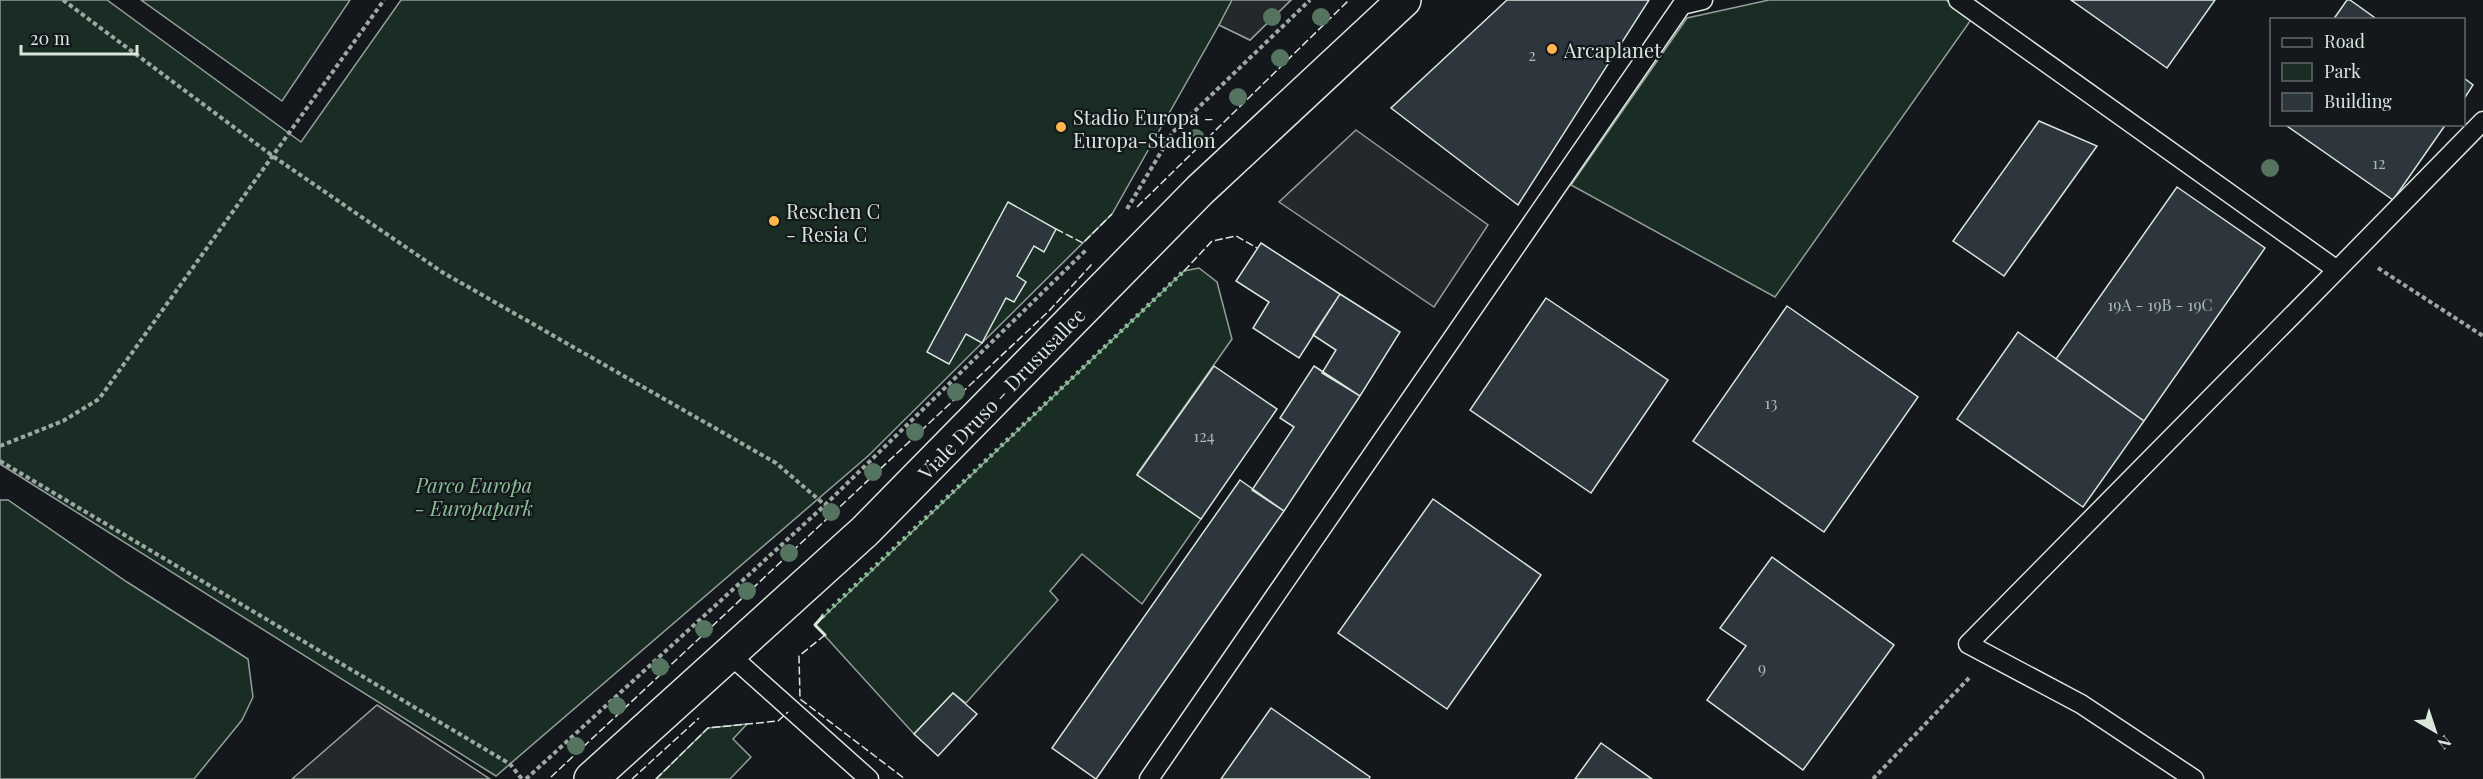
<svg xmlns="http://www.w3.org/2000/svg" width="2483" height="779" font-family="'Playfair Display',serif">
  <style>
    .green { fill: #1a2d24; stroke: #939e99; stroke-width: 1.5 }
    .parking { fill: #24282b; stroke: #939e99; stroke-width: 1.5 }
    .building { fill: #2c363c; stroke: #d8e6dc; stroke-width: 1.5 }
    .lines { fill: none; stroke-linecap: round; stroke-linejoin: round }
    .lane-casing { stroke: #d8e6dc; stroke-width: 21 }
    .primary-casing { stroke: #d8e6dc; stroke-width: 36 }
    .path { stroke: #9da8a2; stroke-width: 4; stroke-dasharray: 4.5 3; stroke-linecap: butt }
    .lane { stroke: #14181c; stroke-width: 18 }
    .primary { stroke: #14181c; stroke-width: 33 }
    .hedge { stroke: #8ac095; stroke-width: 4.5; stroke-dasharray: 3 4.5; stroke-linecap: butt }
    .fence { stroke: #d8e6dc; stroke-width: 1.5; stroke-dasharray: 8 3; stroke-linecap: butt }
    .wall { stroke: #d8e6dc; stroke-width: 3 }
    .tree { fill: #55745f }
    .poi-dot { fill: #ffb74d; stroke: #14181c; stroke-width: 2 }
    .labels { text-anchor: middle; dominant-baseline: central; stroke-width: 4.5; stroke-linejoin: round; paint-order: stroke }
    .number-label { font-size: 16px; fill: #adbab4 }
    .poi-label { font-size: 20px; fill: #d8e6dc; stroke: #14181c; text-anchor: start }
    .street-label { font-size: 20px; fill: #d8e6dc; stroke: #14181c }
    .park-label { font-size: 20px; font-style: italic; fill: #8ac095; stroke: #14181c }
  </style>
  <rect width="100%" height="100%" fill="#14181c"/>
  <path class="green" d="M0,0H107L301,142L401,0H1291L1250,40L1219,25L1112,214L868,456L496,776L0,464Z
    M141,0H350L282,101Z
    M1769,0H1946L1973,17L1775,297L1571,185L1687,18Z
    M1199,268L1217,282L1232,339L1137,474L1201,519L1142,604L1082,554L1050,591L1058,600L966,703L953,693L914,734L815,625L1184,271Z
    M0,500H8L127,582L248,659L253,697L242,720L194,779H0Z
    M747,724L733,739L751,757L730,779H656L708,728Z"/>
  <path class="parking" d="M1232,0H1291L1250,40L1219,25Z
    M1356,130L1488,225L1434,307L1279,202Z
    M377,705L490,779H292Z"/>
  <path class="building" d="M1507,0H1649L1518,205L1391,108Z
    M2071,0H2215L2167,68Z
    M2347,0H2350L2378,20H2333Z
    M2464,78L2473,85L2464,99Z
    M2039,121L2097,146L2004,276L1953,241Z
    M2284,124H2446L2393,200Z
    M2177,187L2265,248L2144,421L2056,359Z
    M1008,202L1056,229L1044,252L1034,246L1017,276L1026,282L1014,302L1006,298L982,343L966,334L949,364L927,352Z
    M1261,243L1340,294L1299,358L1253,328L1269,302L1236,281Z
    M1340,294L1400,332L1360,396L1322,373L1336,350L1313,335Z
    M1546,298L1668,380L1591,493L1470,410Z
    M1787,306L1918,397L1824,532L1693,441Z
    M2018,332L2144,421L2083,507L1957,419Z
    M1214,366L1277,409L1201,519L1137,475Z
    M1314,366L1360,396L1284,511L1252,490L1294,427L1280,418Z
    M1240,480L1284,511L1096,779L1052,748Z
    M1433,499L1541,575L1447,709L1338,633Z
    M1772,557L1894,645L1803,770L1707,700L1746,646L1720,628Z
    M953,693L977,714L938,756L914,734Z
    M1271,708L1370,777L1369,779H1221Z
    M1601,743L1652,779H1575Z"/>
  <g class="lines">
    <g class="lane-casing">
      <path id="lane" d="M1958,0L2337,270L1968,644L2081,704L2194,779
        M2337,270L2483,121
        M729,654L869,779
        M1149,779L1682,5L1703,0"/>
    </g>
    <g class="primary-casing">
      <path id="primary" d="M591,779L865,531L1200,190L1404,0"/>
    </g>
    <path class="path" d="M63,0L274,157L442,272L776,463L825,505
      M1127,209L1173,132L1310,0
      M2378,268L2483,336
      M0,446L63,421L99,399L384,0
      M0,461L510,764L522,779
      M526,779L825,505L1086,250
      M1873,779L1969,678"/>
    <use href="#lane" class="lane"/>
    <use href="#primary" class="primary"/>
    <path class="hedge" d="M822,617L1184,271"/>
    <path class="fence" d="M1137,207L1349,0
      M1056,229L1083,243L1112,214
      M1184,271L1212,241L1236,236L1257,248
      M825,635L799,656L800,699L905,779
      M551,777L1049,311L1092,264
      M632,779L699,718
      M656,779L708,728L778,721L788,712"/>
    <path class="wall" d="M822,617L815,625L825,635"/>
  </g>
  <g class="tree">
    <circle cx="1272" cy="17" r="9"/>
    <circle cx="1321" cy="17" r="9"/>
    <circle cx="1280" cy="58" r="9"/>
    <circle cx="1238" cy="97" r="9"/>
    <circle cx="1196" cy="138" r="9"/>
    <circle cx="2270" cy="168" r="9"/>
    <circle cx="956" cy="392" r="9"/>
    <circle cx="915" cy="432" r="9"/>
    <circle cx="873" cy="472" r="9"/>
    <circle cx="831" cy="512" r="9"/>
    <circle cx="789" cy="553" r="9"/>
    <circle cx="747" cy="591" r="9"/>
    <circle cx="704" cy="629" r="9"/>
    <circle cx="660" cy="667" r="9"/>
    <circle cx="617" cy="706" r="9"/>
    <circle cx="576" cy="746" r="9"/>
  </g>
  <g class="poi-dot">
    <circle cx="1552" cy="49" r="6"/>
    <circle cx="1061" cy="127" r="6"/>
    <circle cx="774" cy="221" r="6"/>
  </g>
  <g class="labels">
    <g class="number-label">
      <text x="1532" y="54">2</text>
      <text x="2379" y="162">12</text>
      <text x="2160" y="304">19A - 19B - 19C</text>
      <text x="1771" y="402">13</text>
      <text x="1204" y="435">124</text>
      <text x="1762" y="667">9</text>
    </g>
    <g class="poi-label">
      <text x="1564" y="49">Arcaplanet</text>
      <text x="1073" y="116">Stadio Europa -<tspan x="1073" dy="23">Europa-Stadion</tspan></text>
      <text x="786" y="210">Reschen C<tspan x="786" dy="23">- Resia C</tspan></text>
    </g>
    <g class="street-label">
      <text transform="translate(1001 393) rotate(-46)">Viale Druso - Drususallee</text>
    </g>
    <g class="park-label">
      <text x="474" y="484">Parco Europa<tspan x="474" dy="23">- Europapark</tspan></text>
    </g>
  </g>
  <rect x="2270" y="18" width="195" height="108" fill="#14181c" stroke="#626a69" stroke-width="1.5"/>
  <rect x="2282" y="38" width="30" height="9" fill="#14181c" stroke="#626a69" stroke-width="1.5"/>
  <text x="2324" y="48" font-size="18" fill="#d8e6dc">Road</text>
  <rect x="2282" y="63" width="30" height="18" fill="#1a2d24" stroke="#626a69" stroke-width="1.5"/>
  <text x="2324" y="78" font-size="18" fill="#d8e6dc">Park</text>
  <rect x="2282" y="93" width="30" height="18" fill="#2c363c" stroke="#626a69" stroke-width="1.5"/>
  <text x="2324" y="108" font-size="18" fill="#d8e6dc">Building</text>
  <g transform="translate(2435 731) rotate(141)" stroke="#14181c" stroke-width="4.5" paint-order="stroke">
  <path d="M0-4.5L10 22L0 15L-10 22Z" fill="#d8e6dc"/>
  <text y="-9" font-size="16" font-weight="bold" text-anchor="middle" fill="#d8e6dc">N</text>
  </g>
  <path d="M21 45v9h116v-9" fill="none" stroke="#d8e6dc" stroke-width="3"/>
  <text x="30" y="45" font-size="18" fill="#d8e6dc" stroke="#14181c" stroke-width="4.5" paint-order="stroke">20 m</text>
</svg>
